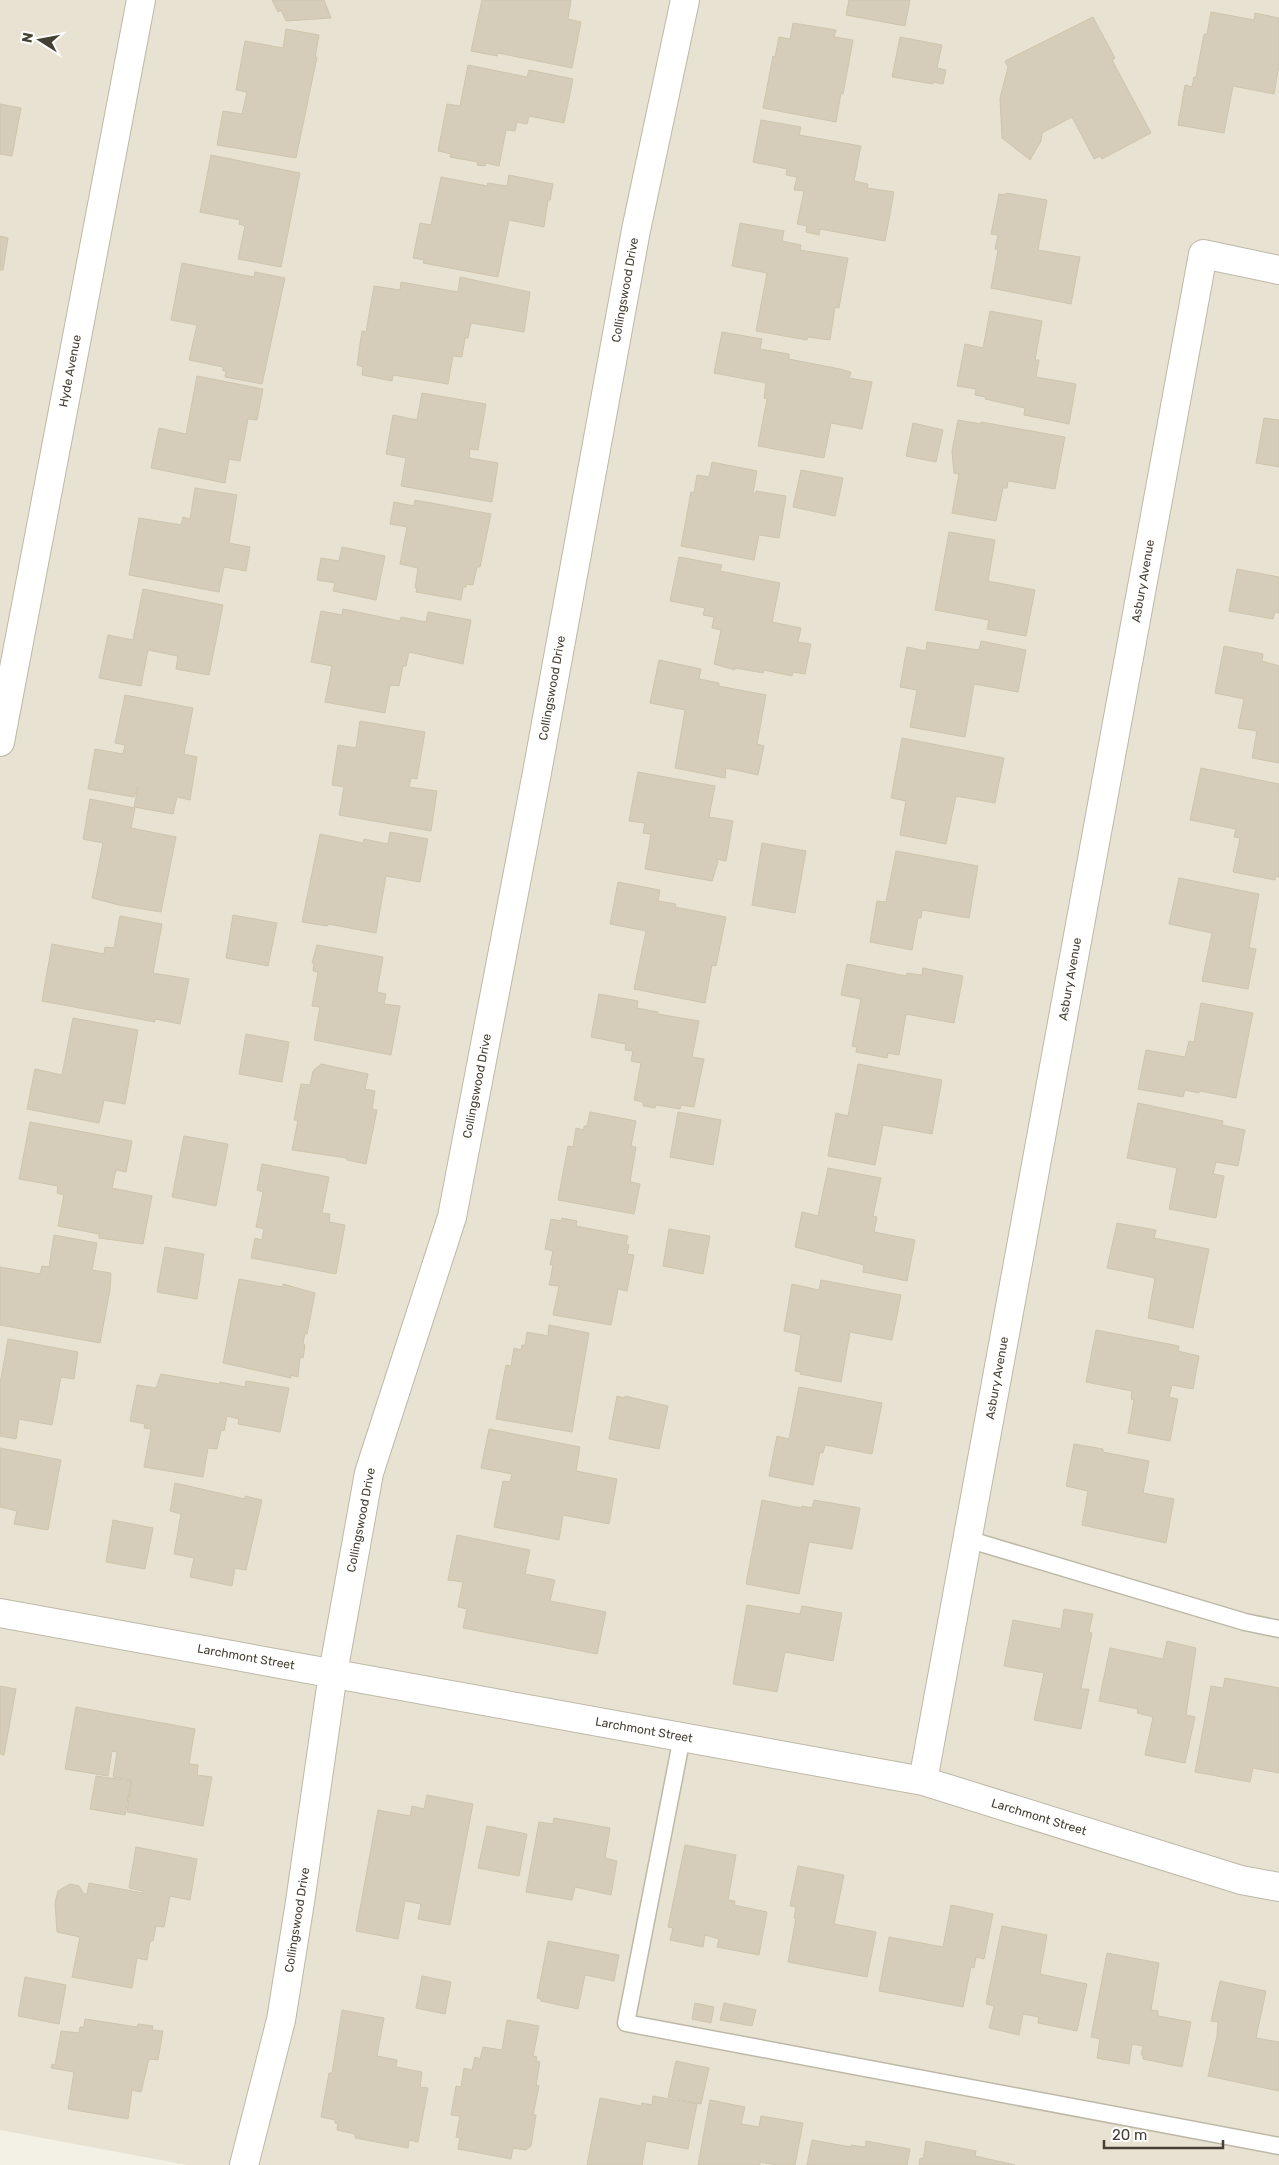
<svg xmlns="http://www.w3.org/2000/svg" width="1279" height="2165" font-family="Rubik,sans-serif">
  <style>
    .residential { fill: #e7e2d2 }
    .building { fill: #d5cdba; stroke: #cfc5ad }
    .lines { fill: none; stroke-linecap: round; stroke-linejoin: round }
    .lane-casing { stroke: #beb8a7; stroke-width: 19 }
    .street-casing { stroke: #beb8a7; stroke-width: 30 }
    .lane { stroke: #fff; stroke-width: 16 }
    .street { stroke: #fff; stroke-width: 28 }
    .labels { text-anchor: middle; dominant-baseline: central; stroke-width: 5; stroke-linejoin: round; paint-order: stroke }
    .street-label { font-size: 12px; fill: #454034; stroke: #fff }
  </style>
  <rect width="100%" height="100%" fill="#f3f0e5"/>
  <path class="residential" d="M0,0H1279V2165H187L0,2130Z"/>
  <path class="building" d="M272,0H324L331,18L286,21L281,10L278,12Z
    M482,0H571L568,19L581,22L572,68L498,53L497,56L471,51Z
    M849,0H910L905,26L846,15Z
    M1211,12L1254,20L1255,13L1279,18V65L1274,94L1233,86L1224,133L1178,125L1185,85L1192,87L1194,77H1196L1204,34H1207Z
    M1093,17L1115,58L1112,60L1151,133L1102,159L1100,156L1094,159L1072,117L1042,133L1041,141L1030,160L1002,138L1000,98L1008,67L1005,61Z
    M793,23L836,30L834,37L853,40L843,94L841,93L836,122L763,108L773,56L775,57L779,37L790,39Z
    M286,29L319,35L315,57H317L296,158L217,145L223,111L242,114L247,92L236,90L245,41L283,48Z
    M900,37L942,45L937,68L946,70L943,84L933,82V84L892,77Z
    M468,65L527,77L529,70L573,79L564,123L529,116L527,124L517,122L515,131L506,130L499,166L486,163L485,166L477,165L478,162L450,157L451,154L438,151L447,104L460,106Z
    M0,104L21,108L12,156L0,154Z
    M761,120L801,127L799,135L861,146L854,181L868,184L867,188L894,192L885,241L820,229L819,235L806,232L807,226L797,224L804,191L794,190L797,177L786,175L787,169L753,162Z
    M211,155L300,173L281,267L238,259L245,226L239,224L240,220L200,212Z
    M509,175L553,184L550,200H548L544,227L509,220L498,277L423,263L424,260L413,258L420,223L431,225L441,177L487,186L488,183L507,186Z
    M1006,193L1047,200L1038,250L1080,257L1071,304L991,288L998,250L995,249L998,235L991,234L999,194L1005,195Z
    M740,223L784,231L782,241L801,245L800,250L848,258L839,308L835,307L830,340L808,337L807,340L756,331L767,273L732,266Z
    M0,236L8,238L3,270H0Z
    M182,263L254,277L255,272L285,278L262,384L225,377L226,371H223V367L189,360L197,325L171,320Z
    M460,277L530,292L524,332L471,323L468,338H465L462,357L453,356L448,384L393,375L392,381L362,375L363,367L357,365L362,331L366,332L374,286L400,290L401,282L458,292Z
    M990,311L1042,321L1035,360H1039L1036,377L1076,384L1069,424L1024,415L1025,408L985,399L986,397L975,395L976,389L957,386L965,344L983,348Z
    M722,332L762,339L760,349L789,354V359L840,369L851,372L849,378L872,382L862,429L831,423L824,458L758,446L767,399L764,398L766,383L714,373Z
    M197,376L263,389L257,420L248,419L240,461L229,459L225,483L151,468L159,428L186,434Z
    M422,393L486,404L478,450L470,449L469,458L498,463L492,502L401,486L406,458L386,454L393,415L417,420Z
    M1264,418L1279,420V467L1256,463Z
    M958,420L981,424V422L1065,437L1055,489L1008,481L1007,488H1003L996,521L952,513L959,474L954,473L952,451Z
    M913,423L943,430L936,462L906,456Z
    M712,462L757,471L753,493L755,494L756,491L786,496L779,538L759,535L754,560L681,546L691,492L694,493L697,475L709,477Z
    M801,470L843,478L835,516L793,507Z
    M195,488L237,495L229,543L250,547L246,571L224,567L219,592L129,575L139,518L181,525L183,517L190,519Z
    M415,500L491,514L480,567H477L473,585L466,584V587H463L461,600L416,592L417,588H415L418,568L400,564L407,527L390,524L394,502L414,506Z
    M949,532L995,540L988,581L1035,590L1026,636L987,629L989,620L935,610Z
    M342,547L385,556L376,600L333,591L335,583L317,580L321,558L339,561Z
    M679,557L722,565L720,571L780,583L772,622L801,628L798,642L811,644L805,674L793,672L792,676L764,670L763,673L735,668V670L714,664L721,630L712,628L714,617L703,615L705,608L670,601Z
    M1237,569L1279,577V613L1275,612L1273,619L1229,611Z
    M143,589L223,605L209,675L176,669L178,656L148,650L141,686L99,678L108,635L133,640Z
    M343,609L400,621L401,617L426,622L428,612L471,620L463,664L409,652L406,666H403L399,686L390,685L385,713L325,702L332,666L311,662L321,611L342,615Z
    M981,641L1026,650L1018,692L974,684L965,737L910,727L917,690L900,687L907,647L926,651L927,642L979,650Z
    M1224,646L1263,654L1262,661L1279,666V763L1252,758L1257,731L1238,728L1244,699L1215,693Z
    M659,660L701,669L699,679L719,683V686L766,695L757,744L764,746L758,775L726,768L725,778L675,768L685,710L650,703Z
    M125,695L193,708L184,754L197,757L190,800L177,797L173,814L134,807L138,787L134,797L88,789L95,749L123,754L125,745L115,743Z
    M360,721L425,732L417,779L411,778L409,787L437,791L431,831L339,815L344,787L332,785L338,745L356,748Z
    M902,738L1004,758L995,803L956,796L946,844L900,835L906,801L891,798Z
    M1201,768L1279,784V877L1276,876L1275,880L1233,872L1240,838L1234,837L1236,829L1190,820Z
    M638,772L715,786L709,817L733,821L726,861L716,859L718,862L712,881L645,869L651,834L643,833L645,823L629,821Z
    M90,799L135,808L131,828L176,837L161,912L119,905L92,898L103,843L83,839Z
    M390,832L428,839L420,882L386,876L376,933L328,924L327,926L302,922L320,834L363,843L364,839L388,844Z
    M762,843L806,851L795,913L752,905Z
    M896,851L978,866L969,918L922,910L921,918H918L912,950L870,942L877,901L886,902Z
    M1179,878L1259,894L1249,948L1256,949L1248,989L1202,981L1212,933L1169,924Z
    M618,882L660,890L658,901L676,904L675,907L726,917L716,966L712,965L705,1003L634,989L646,931L610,924Z
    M233,915L277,923L268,966L226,958Z
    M120,916L162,924L153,973L189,979L180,1024L155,1019V1022L42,1001L52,944L104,954L105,947L114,948Z
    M317,945L383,957L377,992L386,994L384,1004L400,1006L391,1055L314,1040L320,1007L312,1006L318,972L313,971L314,963H312Z
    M847,964L906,976L907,973L922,975L923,968L963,976L954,1023L906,1014L899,1055L888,1053L887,1058L856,1052L857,1047L852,1046L861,999L841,995Z
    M599,994L638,1001L637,1008L658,1012V1014L699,1021L692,1057L704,1059L694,1107L681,1105L680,1109L656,1105L655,1108L643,1106V1102L634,1100L641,1063L631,1061L633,1051L625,1050L626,1044L591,1037Z
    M1201,1003L1253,1013L1236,1098L1200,1091L1199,1093L1185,1090L1183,1097L1138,1089L1146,1050L1185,1057L1189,1041L1194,1042Z
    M73,1018L138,1030L125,1104L104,1100L99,1123L27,1109L35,1069L62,1075Z
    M246,1034L289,1042L282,1082L239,1074Z
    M321,1064L368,1074L365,1089L375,1091L372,1109L377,1110L366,1164L347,1160V1158L292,1150L298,1120H294L301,1084L310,1085L313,1071Z
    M858,1064L942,1080L932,1134L883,1125L875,1165L828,1156L836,1113L848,1116Z
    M1138,1103L1223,1121L1222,1125L1245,1130L1238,1166L1216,1162L1213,1174L1224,1176L1216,1218L1169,1209L1177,1168L1127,1158Z
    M590,1112L636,1121L631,1146L636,1147L630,1182L640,1184L634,1214L558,1200L568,1146L573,1147L576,1128L584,1130V1126H587Z
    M678,1112L721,1120L713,1165L670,1157Z
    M30,1122L132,1141L126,1172L116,1170L112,1188L152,1196L143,1244L99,1238V1234L58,1226L64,1195L57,1193L58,1186L19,1179Z
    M184,1136L228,1144L216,1206L172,1197Z
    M262,1164L329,1177L322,1213L330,1214L329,1222L345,1225L336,1274L251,1258L255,1238L262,1240L264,1229L256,1227L263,1192L257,1190Z
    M828,1168L881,1178L873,1216L877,1217L874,1232L915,1240L907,1281L863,1272L864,1265L795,1247L802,1212L818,1216Z
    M562,1218L577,1221L576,1226L628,1236L626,1244L629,1245L627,1254L634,1255L627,1291L618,1289L611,1325L553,1315L559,1286L549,1285L553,1265H550L553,1251L545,1249L551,1219L561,1221Z
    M1117,1223L1156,1230L1154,1238L1209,1249L1193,1328L1148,1318L1155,1278L1107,1268Z
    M669,1229L710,1236L703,1274L663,1266Z
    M54,1235L97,1243L92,1270L111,1273L110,1290L100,1343L0,1325V1267L40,1274L42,1266L49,1267Z
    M165,1247L204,1254L197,1299L157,1292Z
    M239,1279L283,1287V1284L315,1293L307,1334L305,1333L303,1344L305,1345L303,1358L300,1357L298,1377L291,1375V1378L223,1363Z
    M821,1280L901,1295L892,1340L850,1332L841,1382L800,1374L801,1372L795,1371L801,1335L784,1331L792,1284L819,1290Z
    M549,1325L589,1333L572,1432L496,1419L506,1365L511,1366L514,1348L521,1350L522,1345H525L527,1332L548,1336Z
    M1096,1330L1179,1346L1178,1351L1199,1356L1193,1389L1172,1385L1169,1397L1178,1399L1170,1441L1128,1433L1134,1400L1131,1399L1132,1391L1086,1382Z
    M8,1339L78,1352L74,1379L61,1377L52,1425L19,1419L16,1439L0,1436V1384Z
    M161,1374L219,1384L220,1382L245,1387L246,1381L289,1388L280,1432L238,1424L239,1419L227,1416L224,1431L221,1430L217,1449L208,1448L203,1477L144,1467L151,1429L144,1428L145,1424L130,1421L137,1385L156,1388Z
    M799,1387L882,1403L872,1454L825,1445L823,1453L820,1452L813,1485L769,1476L777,1436L789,1439Z
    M617,1396L625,1398V1396L668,1406L659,1449L609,1439Z
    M489,1429L580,1447L576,1471L617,1479L609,1524L563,1515L559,1540L494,1527L503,1481L510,1482L512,1474L481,1468Z
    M1074,1444L1103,1449V1452L1149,1461L1143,1493L1174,1499L1166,1543L1082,1525L1088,1491L1066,1486Z
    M0,1448L61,1460L48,1530L14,1524L17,1511L0,1507Z
    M175,1483L245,1499V1496L262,1500L246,1570L235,1568L232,1586L190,1577L194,1558L174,1554L181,1514L170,1511Z
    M762,1500L801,1508L802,1506L812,1508L814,1500L860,1508L852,1549L809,1542L799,1594L746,1584Z
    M113,1520L153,1528L145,1569L106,1562Z
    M457,1535L530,1550L525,1574L555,1580L550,1601L606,1612L597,1654L463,1628L467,1609L458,1607L463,1582L448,1580Z
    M747,1605L800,1614L802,1606L842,1613L833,1661L785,1652L777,1692L733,1684Z
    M1064,1609L1093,1614L1089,1632L1092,1633L1081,1689H1089L1081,1729L1034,1720L1044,1673L1004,1666L1013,1620L1061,1629Z
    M1167,1641L1196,1648L1186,1715L1195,1717L1185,1763L1145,1755L1153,1717L1137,1713L1138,1709L1099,1701L1110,1648L1163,1659Z
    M1225,1678L1279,1688V1773L1253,1768L1250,1782L1195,1772L1211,1686L1223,1688Z
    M0,1686L16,1689L4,1755L0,1754Z
    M76,1707L195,1729L189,1764L198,1765L197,1775L212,1777L203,1826L127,1812L132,1780L113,1777L117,1752L112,1751L108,1776L65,1769Z
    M96,1776L131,1781L125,1815L90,1809Z
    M427,1795L473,1804L450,1925L418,1919L421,1904L405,1901L398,1939L356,1931L378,1810L410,1816L412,1806L424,1809Z
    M554,1818L610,1828L605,1858L617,1861L611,1895L575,1887L572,1900L526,1892L539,1822L553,1824Z
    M487,1826L527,1834L519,1876L478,1868Z
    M685,1845L736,1855L728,1900L735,1901L734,1905L767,1912L759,1955L717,1947L719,1939L705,1935L703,1947L670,1940L673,1928L668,1927Z
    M136,1847L197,1859L190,1900L170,1896L164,1927L156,1926L153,1941H150L147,1960L137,1958L132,1988L72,1977L80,1937L57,1932L55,1903L58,1891L70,1884L79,1886L84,1894H87L89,1883L143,1893V1891L129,1888Z
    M798,1866L844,1875L834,1924L876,1932L867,1977L788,1962L796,1918H794L796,1907L790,1906Z
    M951,1905L993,1914L984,1959L976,1957L974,1968L971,1967L963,2007L879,1991L889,1937L943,1947Z
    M1002,1926L1047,1935L1040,1974L1087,1984L1077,2031L1038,2023L1039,2017L1023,2014L1019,2035L989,2028L994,2006L986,2004Z
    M548,1941L619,1955L614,1981L585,1975L578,2009L541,2001V1999L537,1998Z
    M1107,1953L1159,1963L1151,2010L1158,2011V2016L1191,2022L1182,2067L1143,2059V2055H1141L1143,2046L1132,2044L1129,2064L1097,2058L1100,2039L1091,2037Z
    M422,1976L451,1982L445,2014L416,2008Z
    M25,1977L66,1985L59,2024L18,2016Z
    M1220,1981L1266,1991L1256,2038L1279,2042V2091L1208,2076L1217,2036L1218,2022L1211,2021Z
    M695,2003L714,2007L711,2023L692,2019Z
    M724,2003L756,2010L752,2026L720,2020Z
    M342,2010L384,2018L377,2056L397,2060L396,2067L422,2072L420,2087L428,2088L418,2142L409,2140L408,2148L355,2138V2134L337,2130L338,2124L335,2123V2120L321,2117L329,2073H332Z
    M85,2019L137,2027L138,2024L153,2026L152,2030L163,2031L158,2060L149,2059L141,2092L132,2090L128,2119L68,2109L74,2072L51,2068L52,2064L55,2065L61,2031L79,2033L80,2027H84Z
    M507,2020L539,2026L533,2056L537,2057L536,2061L540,2062L536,2085L539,2086L533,2115H536L531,2146L526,2150L513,2148L511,2159L458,2149L460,2138L456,2137L460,2116L451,2115L456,2086L461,2087L464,2068L472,2070L475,2057L480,2059L483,2047L502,2050Z
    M676,2061L709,2068L701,2104L668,2097Z
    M653,2096L697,2104L688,2149L646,2141L642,2165H587L600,2098L641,2106L642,2103L652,2105Z
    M710,2100L745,2107L741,2124L759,2127L761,2116L803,2123L795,2165H777L760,2162V2165H698Z
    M812,2140L851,2147V2145L865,2147L866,2141L910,2149L907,2165H807Z
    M926,2141L976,2151L975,2156L1015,2165H919L920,2158L923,2159Z"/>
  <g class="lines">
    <g class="lane-casing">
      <path id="lane" d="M967,1539L1245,1622L1279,1629
        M682,1737L626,2023L1279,2146"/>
    </g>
    <g class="street-casing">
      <path id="street" d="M0,742L141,0
        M0,1613L923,1781L1241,1880L1279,1887
        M923,1781L1203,254L1279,270
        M244,2165L281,2020L300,1902L333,1673L369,1473L452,1217L536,778L636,230L685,0"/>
    </g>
    <use href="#lane" class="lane"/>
    <use href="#street" class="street"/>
  </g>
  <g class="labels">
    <g class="street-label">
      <text transform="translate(625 290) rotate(-80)">Collingswood Drive</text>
      <text transform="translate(70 371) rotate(-79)">Hyde Avenue</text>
      <text transform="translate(1143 581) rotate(-80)">Asbury Avenue</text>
      <text transform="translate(552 688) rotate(-80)">Collingswood Drive</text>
      <text transform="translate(1070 979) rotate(-80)">Asbury Avenue</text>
      <text transform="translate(477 1086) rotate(-79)">Collingswood Drive</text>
      <text transform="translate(997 1378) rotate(-80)">Asbury Avenue</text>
      <text transform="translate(361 1520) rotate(-79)">Collingswood Drive</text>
      <text transform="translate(246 1657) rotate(10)">Larchmont Street</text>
      <text transform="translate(644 1730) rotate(10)">Larchmont Street</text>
      <text transform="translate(1039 1817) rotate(17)">Larchmont Street</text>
      <text transform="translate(297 1920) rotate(-81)">Collingswood Drive</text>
    </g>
  </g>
  <g transform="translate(40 40) rotate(281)" stroke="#ffffff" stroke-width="4" paint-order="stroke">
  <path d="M0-4L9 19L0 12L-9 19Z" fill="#454034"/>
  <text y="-8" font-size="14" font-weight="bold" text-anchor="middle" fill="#454034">N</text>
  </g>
  <path d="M1104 2140v8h119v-8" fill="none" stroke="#454034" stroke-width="2.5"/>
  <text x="1112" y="2140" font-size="15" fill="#454034" stroke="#ffffff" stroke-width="4" paint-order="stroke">20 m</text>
</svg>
